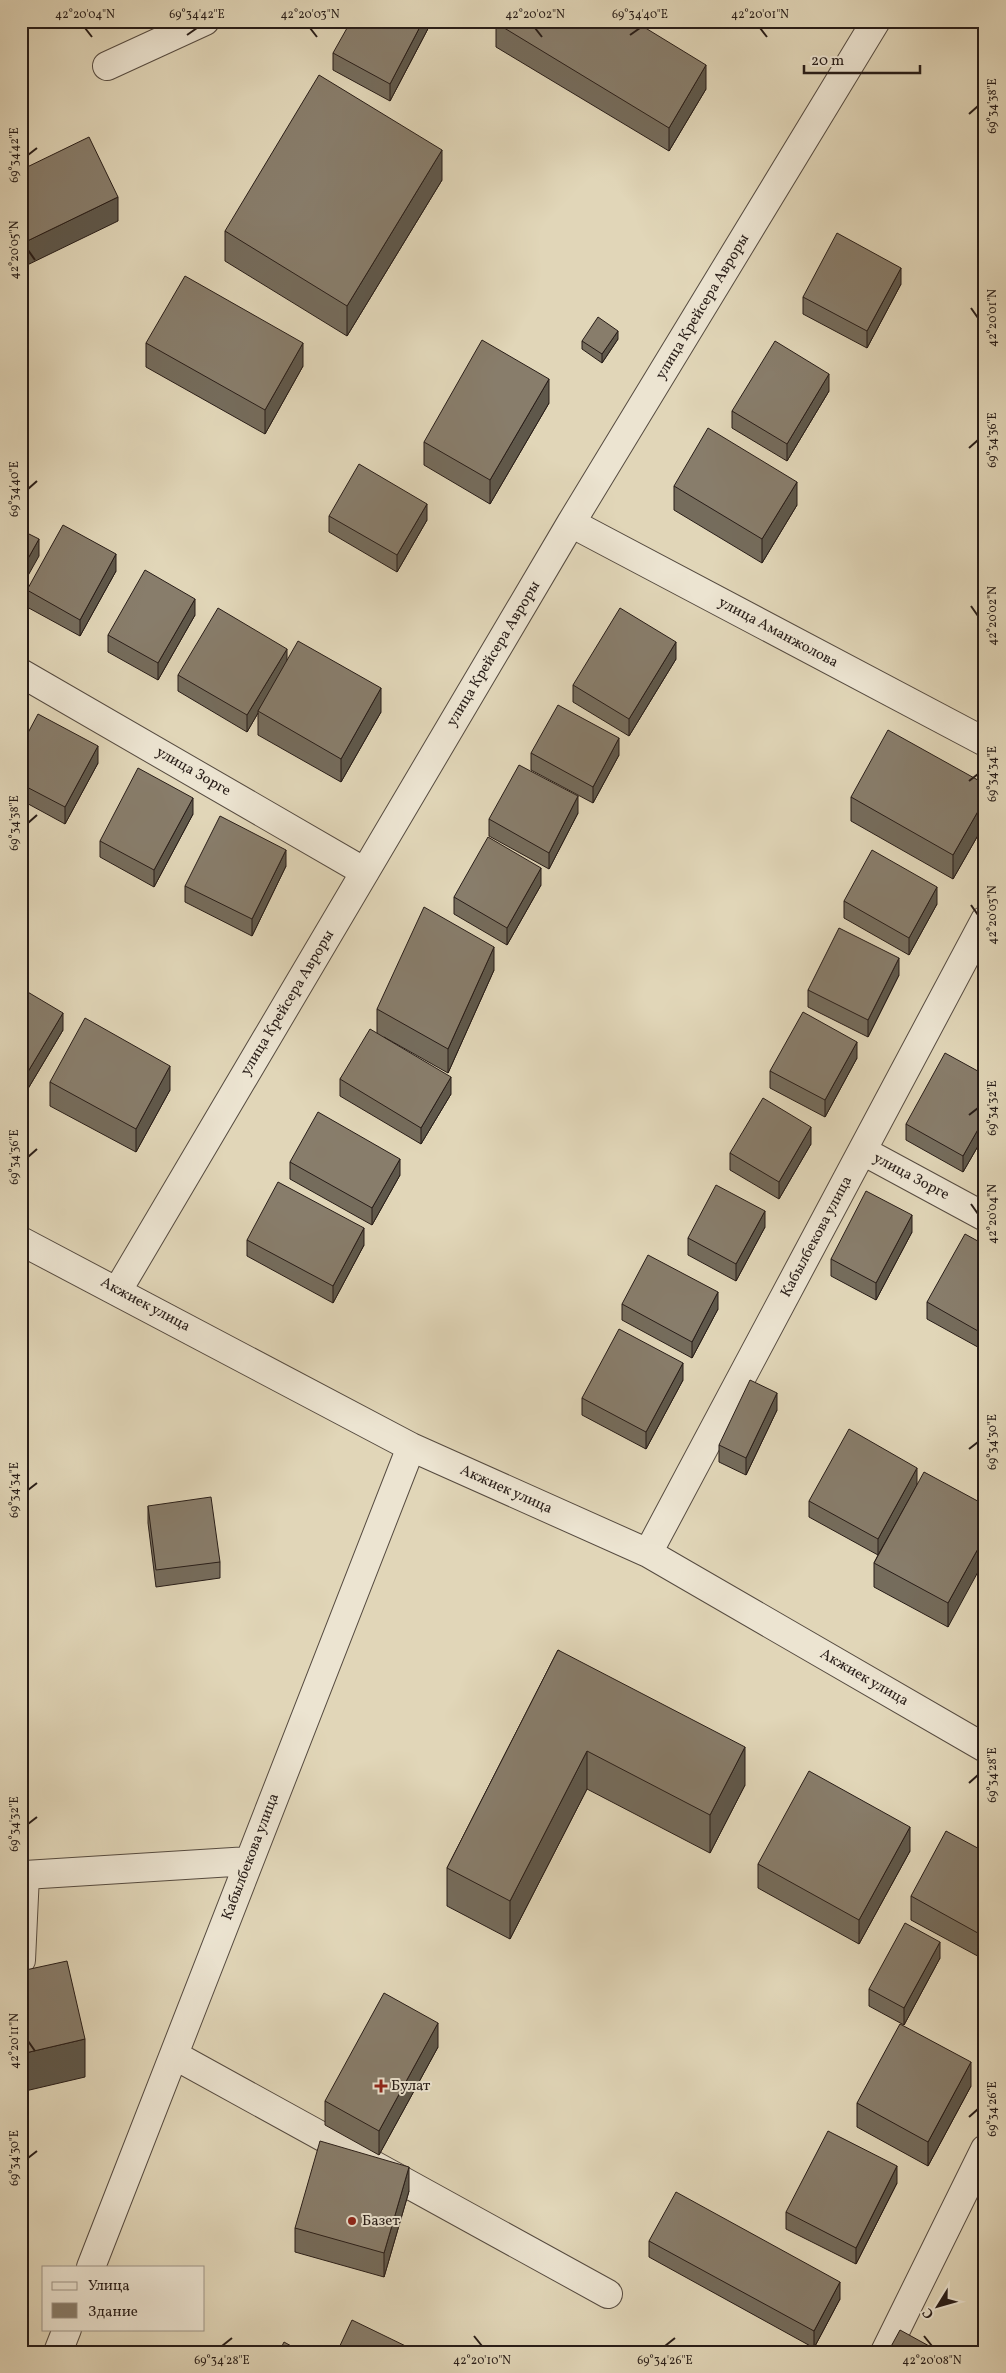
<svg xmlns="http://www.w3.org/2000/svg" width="1006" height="2373" font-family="Vollkorn,serif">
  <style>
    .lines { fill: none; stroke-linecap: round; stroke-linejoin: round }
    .minor-casing { stroke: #564b40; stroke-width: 30 }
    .minor { stroke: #ece4d1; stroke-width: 28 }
    .wall { fill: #756c5c; stroke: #281d18 }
    .shaded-wall { fill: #5f584b; stroke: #281d18 }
    .building { fill: #887d6b; stroke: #281d18 }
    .ticks { fill: none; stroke: #281d18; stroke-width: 2 }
    .poi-dot { fill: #8f2418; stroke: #ece4d1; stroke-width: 2 }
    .labels { text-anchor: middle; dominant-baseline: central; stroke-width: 4; stroke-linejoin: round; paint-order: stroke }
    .street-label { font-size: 15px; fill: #281d18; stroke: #ece4d1 }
    .poi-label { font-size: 15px; fill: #281d18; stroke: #ece4d1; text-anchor: start }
    .neatline { fill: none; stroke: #281d18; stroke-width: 2 }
    .ticks-label { font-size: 12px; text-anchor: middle; fill: #281d18 }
  </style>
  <rect width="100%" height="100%" fill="#e1d6b8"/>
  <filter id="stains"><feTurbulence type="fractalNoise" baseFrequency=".004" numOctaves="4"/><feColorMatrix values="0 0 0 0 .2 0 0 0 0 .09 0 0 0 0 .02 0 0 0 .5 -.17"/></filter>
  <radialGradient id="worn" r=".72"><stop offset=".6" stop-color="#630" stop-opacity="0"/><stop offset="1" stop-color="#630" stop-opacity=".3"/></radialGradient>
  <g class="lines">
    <g class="minor-casing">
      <path id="minor" d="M107,66L205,21
        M571,523L985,742
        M21,673L365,872
        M863,1151L985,1217
        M21,1241L411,1447L648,1553L985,1748
        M118,1290L571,523L876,21
        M648,1553L985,920
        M21,1960L25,1875L249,1861
        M174,2055L608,2294
        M91,2267L411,1447
        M58,2352L67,2329
        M885,2352L985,2149"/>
    </g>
    <use href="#minor" class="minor"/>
  </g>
  <path class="wall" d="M432,21L390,101L333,70V53Z
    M496,23L706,89L669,151L496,47Z
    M442,180L347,336L225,261V231Z
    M901,284L867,348L803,314V297Z
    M618,339L602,363L582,349V341Z
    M146,343L303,366L265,434L146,367Z
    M829,391L787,461L732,428V411Z
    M549,403L490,504L424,465V442Z
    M674,486L797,505L762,563L674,510Z
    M329,516L427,520L397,572L329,532Z
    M116,571L80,636L27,607V590Z
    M195,615L158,680L108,652V635Z
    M676,659L629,736L573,702V685Z
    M287,661L381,712L341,782L258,735V713L247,732L178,691V675Z
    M21,746L98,763L65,824L21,800Z
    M531,753L619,755L593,803L531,770Z
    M985,784V823L953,879L851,821V797Z
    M578,813L549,869L489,836V819Z
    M193,814L154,887L100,857V841Z
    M286,866L252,936L185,902V886Z
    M541,885L507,945L454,914V897Z
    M844,901L937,904L909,955L844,918Z
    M494,970L448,1073L384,1037L451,1094L421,1144L340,1096V1079L377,1033V1009Z
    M899,975L868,1037L808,1007V990Z
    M21,988L63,1030L26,1092L21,1089Z
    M857,1058L825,1117L770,1088V1071Z
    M985,1075V1134L963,1172L906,1140V1124Z
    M50,1082L170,1090L136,1152L50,1106Z
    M811,1144L779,1199L730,1170V1153Z
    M290,1162L400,1175L372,1225L290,1179Z
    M765,1227L736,1281L688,1255V1238Z
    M912,1232L876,1300L831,1276V1259Z
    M247,1240L364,1245L333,1303L247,1256Z
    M985,1245V1351L927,1319V1302Z
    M622,1304L718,1309L692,1358L622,1320Z
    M683,1380L646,1449L582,1415V1398Z
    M777,1410L746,1475L719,1462V1445Z
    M917,1484L985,1505L948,1627L874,1587V1563L878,1555L809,1517V1501Z
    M148,1506L220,1562V1578L156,1587L148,1523Z
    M558,1650L745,1785L710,1853L587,1789L510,1939L447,1906V1868Z
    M910,1851L859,1944L758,1888V1864Z
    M985,1852V1960L911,1920V1896Z
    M940,1958L904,2025L869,2006V1989Z
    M438,2047L379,2155L325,2125V2101Z
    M971,2086L928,2166L857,2127V2103Z
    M897,2183L856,2264L786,2229V2212Z
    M409,2191L384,2277L295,2252V2228Z
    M649,2241L840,2299L814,2348L649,2257Z"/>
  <path class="shaded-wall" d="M423,21H432L390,101V84Z
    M706,65V89L669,151V128Z
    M442,150V180L347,336V306Z
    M118,197V221L21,268V244Z
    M901,268V284L867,348V331Z
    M618,331V339L602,363V354Z
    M303,343V366L265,434V410Z
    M829,374V391L787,461V444Z
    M549,379V403L490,504V480Z
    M797,482V505L762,563V539Z
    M427,504V520L397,572V555Z
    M39,539V556L21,588V571Z
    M116,554V571L80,636V620Z
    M195,599V615L158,680V663Z
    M676,642V659L629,736V719Z
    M287,649V666L258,711V713L247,732V715Z
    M381,688V712L341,782V759Z
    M26,714V730L21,739V722Z
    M619,738V755L593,803V787Z
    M98,746V763L65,824V807Z
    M578,796V813L549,869V853Z
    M193,798V814L154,887V870Z
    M985,799V823L953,879V855Z
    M286,850V866L252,936V919Z
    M541,868V885L507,945V928Z
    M937,887V904L909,955V938Z
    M494,947V970L448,1073V1049Z
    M899,958V975L868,1037V1020Z
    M63,1013V1030L26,1092V1075Z
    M857,1042V1058L825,1117V1100Z
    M170,1066V1090L136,1152V1129Z
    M451,1077V1094L421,1144V1128Z
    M985,1117V1134L963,1172V1156Z
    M811,1127V1144L779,1199V1182Z
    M400,1159V1175L372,1225V1208Z
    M765,1211V1227L736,1281V1264Z
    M912,1215V1232L876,1300V1283Z
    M364,1228V1245L333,1303V1286Z
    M718,1292V1309L692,1358V1342Z
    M683,1363V1380L646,1449V1432Z
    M777,1393V1410L746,1475V1458Z
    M917,1468V1485L878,1555V1539Z
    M985,1536V1559L948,1627V1603Z
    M745,1747V1785L710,1853V1815Z
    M587,1751V1789L510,1939V1901Z
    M910,1827V1851L859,1944V1920Z
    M940,1942V1958L904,2025V2008Z
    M438,2023V2047L379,2155V2131Z
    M85,2039V2077L21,2092V2054Z
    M971,2062V2086L928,2166V2142Z
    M897,2166V2183L856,2264V2248Z
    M409,2167V2191L384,2277V2253Z
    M840,2282V2299L814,2348V2331Z"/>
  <path class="building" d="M351,21H423L390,84L333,53Z
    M497,21H634L706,65L669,128L496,23Z
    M319,75L442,150L347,306L225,231Z
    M89,137L118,197L21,244V170Z
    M837,233L901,268L867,331L803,297Z
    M185,276L303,343L265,410L146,343Z
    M598,317L618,331L602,354L582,341Z
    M482,340L549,379L490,480L424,442Z
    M775,341L829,374L787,444L732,411Z
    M708,428L797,482L762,539L674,486Z
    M359,464L427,504L397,555L329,516Z
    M63,525L116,554L80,620L27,590Z
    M21,530L39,539L21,571Z
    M145,570L195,599L158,663L108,635Z
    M218,608L287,649L247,715L178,675Z
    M620,608L676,642L629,719L573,685Z
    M298,641L381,688L341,759L258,711Z
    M558,705L619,738L593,787L531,753Z
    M21,711L26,714L21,722Z
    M38,714L98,746L65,807L21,784V746Z
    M888,730L985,784V799L953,855L851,797Z
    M519,765L578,796L549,853L489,819Z
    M138,768L193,798L154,870L100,841Z
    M220,816L286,850L252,919L185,886Z
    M488,837L541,868L507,928L454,897Z
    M872,850L937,887L909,938L844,901Z
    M424,907L494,947L448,1049L377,1009Z
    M839,928L899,958L868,1020L808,990Z
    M21,988L63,1013L26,1075L21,1072Z
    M803,1012L857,1042L825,1100L770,1071Z
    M85,1018L170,1066L136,1129L50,1082Z
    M370,1029L451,1077L421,1128L340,1079Z
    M945,1053L985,1075V1117L963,1156L906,1124Z
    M763,1098L811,1127L779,1182L730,1153Z
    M318,1112L400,1159L372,1208L290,1162Z
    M278,1182L364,1228L333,1286L247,1240Z
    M716,1185L765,1211L736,1264L688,1238Z
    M866,1191L912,1215L876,1283L831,1259Z
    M965,1234L985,1245V1335L927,1302Z
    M648,1255L718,1292L692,1342L622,1304Z
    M619,1329L683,1363L646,1432L582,1398Z
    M750,1380L777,1393L746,1458L719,1445Z
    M849,1429L917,1468L878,1539L809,1501Z
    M924,1472L985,1505V1536L948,1603L874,1563Z
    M211,1497L220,1562L156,1570L148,1506Z
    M558,1650L745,1747L710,1815L587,1751L510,1901L447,1868Z
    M809,1771L910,1827L859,1920L758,1864Z
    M946,1831L985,1852V1937L911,1896Z
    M905,1923L940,1942L904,2008L869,1989Z
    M67,1961L85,2039L21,2054V1971Z
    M384,1993L438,2023L379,2131L325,2101Z
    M900,2024L971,2062L928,2142L857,2103Z
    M828,2131L897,2166L856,2248L786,2212Z
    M320,2141L409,2167L384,2253L295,2228Z
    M676,2192L840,2282L814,2331L649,2241Z
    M352,2320L418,2352H337Z
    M900,2330L940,2352H888Z
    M284,2342L302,2352H279Z
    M721,2347L729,2352H718Z"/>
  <path class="ticks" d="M85,28L92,37M310,28L317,37M535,28L542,37M760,28L767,37M187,35L197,28M630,35L640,28M969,114L978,106M28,155L37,148M28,250L35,260M971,308L978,318M969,448L978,440M28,489L37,481M971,606L978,616M969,781L978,774M28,823L37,815M971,905L978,915M969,1115L978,1108M28,1157L37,1149M971,1204L978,1214M969,1449L978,1442M28,1490L37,1483M969,1783L978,1775M28,1824L37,1817M28,2041L35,2051M969,2117L978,2109M28,2158L37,2151M474,2336L482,2346M924,2336L932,2346M222,2346L232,2338M665,2346L675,2338"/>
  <g class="poi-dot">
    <path d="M378.5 2078.5h5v5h5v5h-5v5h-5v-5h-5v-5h5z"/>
    <circle cx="352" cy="2221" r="5"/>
  </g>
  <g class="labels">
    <g class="street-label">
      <text transform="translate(703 307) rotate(-59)">улица Крейсера Авроры</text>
      <text transform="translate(778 633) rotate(28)">улица Аманжолова</text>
      <text transform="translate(494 654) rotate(-59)">улица Крейсера Авроры</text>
      <text transform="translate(193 772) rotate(30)">улица Зорге</text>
      <text transform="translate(288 1003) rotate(-59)">улица Крейсера Авроры</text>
      <text transform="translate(911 1177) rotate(28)">улица Зорге</text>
      <text transform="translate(817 1237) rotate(-62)">Кабылбекова улица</text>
      <text transform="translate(145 1305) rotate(28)">Акжиек улица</text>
      <text transform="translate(506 1490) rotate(24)">Акжиек улица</text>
      <text transform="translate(864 1678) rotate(30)">Акжиек улица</text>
      <text transform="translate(251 1857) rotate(-69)">Кабылбекова улица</text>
    </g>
    <g class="poi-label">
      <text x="391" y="2086">Булат</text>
      <text x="362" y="2221">Базет</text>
    </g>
  </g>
  <rect width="1006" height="2373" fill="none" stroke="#e1d6b8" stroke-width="55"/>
  <rect x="42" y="2266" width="162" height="65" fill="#ece4d1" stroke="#9e9487"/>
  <rect x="52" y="2282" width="25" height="8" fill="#ece4d1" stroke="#9e9487"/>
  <text x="88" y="2290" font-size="15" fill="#281d18">Улица</text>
  <rect x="52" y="2303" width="25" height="15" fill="#887d6b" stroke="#9e9487"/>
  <text x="88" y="2316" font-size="15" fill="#281d18">Здание</text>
  <g transform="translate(938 2306) rotate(233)" stroke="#ece4d1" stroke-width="4" paint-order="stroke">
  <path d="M0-4L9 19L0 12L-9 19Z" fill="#281d18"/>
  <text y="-8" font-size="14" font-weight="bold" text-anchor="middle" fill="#281d18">С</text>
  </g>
  <path d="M804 65v8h116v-8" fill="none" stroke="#281d18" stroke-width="2.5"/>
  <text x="811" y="65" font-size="15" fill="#281d18" stroke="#ece4d1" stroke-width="4" paint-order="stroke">20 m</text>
  <rect x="28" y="28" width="950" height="2318" class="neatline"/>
  <g class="ticks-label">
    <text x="85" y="18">42°20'04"N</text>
    <text x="197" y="18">69°34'42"E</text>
    <text x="310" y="18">42°20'03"N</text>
    <text x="535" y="18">42°20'02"N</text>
    <text x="640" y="18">69°34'40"E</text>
    <text x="760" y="18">42°20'01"N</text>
    <text transform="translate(992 106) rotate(-90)" y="4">69°34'38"E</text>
    <text transform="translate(14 155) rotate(-90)" y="4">69°34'42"E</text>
    <text transform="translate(14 250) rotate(-90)" y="4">42°20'05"N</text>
    <text transform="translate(992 318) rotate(-90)" y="4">42°20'01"N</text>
    <text transform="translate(992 440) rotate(-90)" y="4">69°34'36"E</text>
    <text transform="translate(14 489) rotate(-90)" y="4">69°34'40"E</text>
    <text transform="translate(992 616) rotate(-90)" y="4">42°20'02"N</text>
    <text transform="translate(992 774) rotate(-90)" y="4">69°34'34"E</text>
    <text transform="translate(14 823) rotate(-90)" y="4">69°34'38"E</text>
    <text transform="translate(992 915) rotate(-90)" y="4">42°20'03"N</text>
    <text transform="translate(992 1108) rotate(-90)" y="4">69°34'32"E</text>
    <text transform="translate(14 1157) rotate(-90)" y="4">69°34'36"E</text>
    <text transform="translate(992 1214) rotate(-90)" y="4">42°20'04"N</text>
    <text transform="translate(992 1442) rotate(-90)" y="4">69°34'30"E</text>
    <text transform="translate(14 1490) rotate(-90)" y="4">69°34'34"E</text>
    <text transform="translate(992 1775) rotate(-90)" y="4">69°34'28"E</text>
    <text transform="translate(14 1824) rotate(-90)" y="4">69°34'32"E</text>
    <text transform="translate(14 2041) rotate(-90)" y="4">42°20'11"N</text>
    <text transform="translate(992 2109) rotate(-90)" y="4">69°34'26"E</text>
    <text transform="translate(14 2158) rotate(-90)" y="4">69°34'30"E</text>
    <text x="222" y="2364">69°34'28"E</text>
    <text x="482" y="2364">42°20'10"N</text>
    <text x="665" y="2364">69°34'26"E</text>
    <text x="932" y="2364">42°20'08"N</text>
  </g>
  <rect width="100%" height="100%" filter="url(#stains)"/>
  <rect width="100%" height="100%" fill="url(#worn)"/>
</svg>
